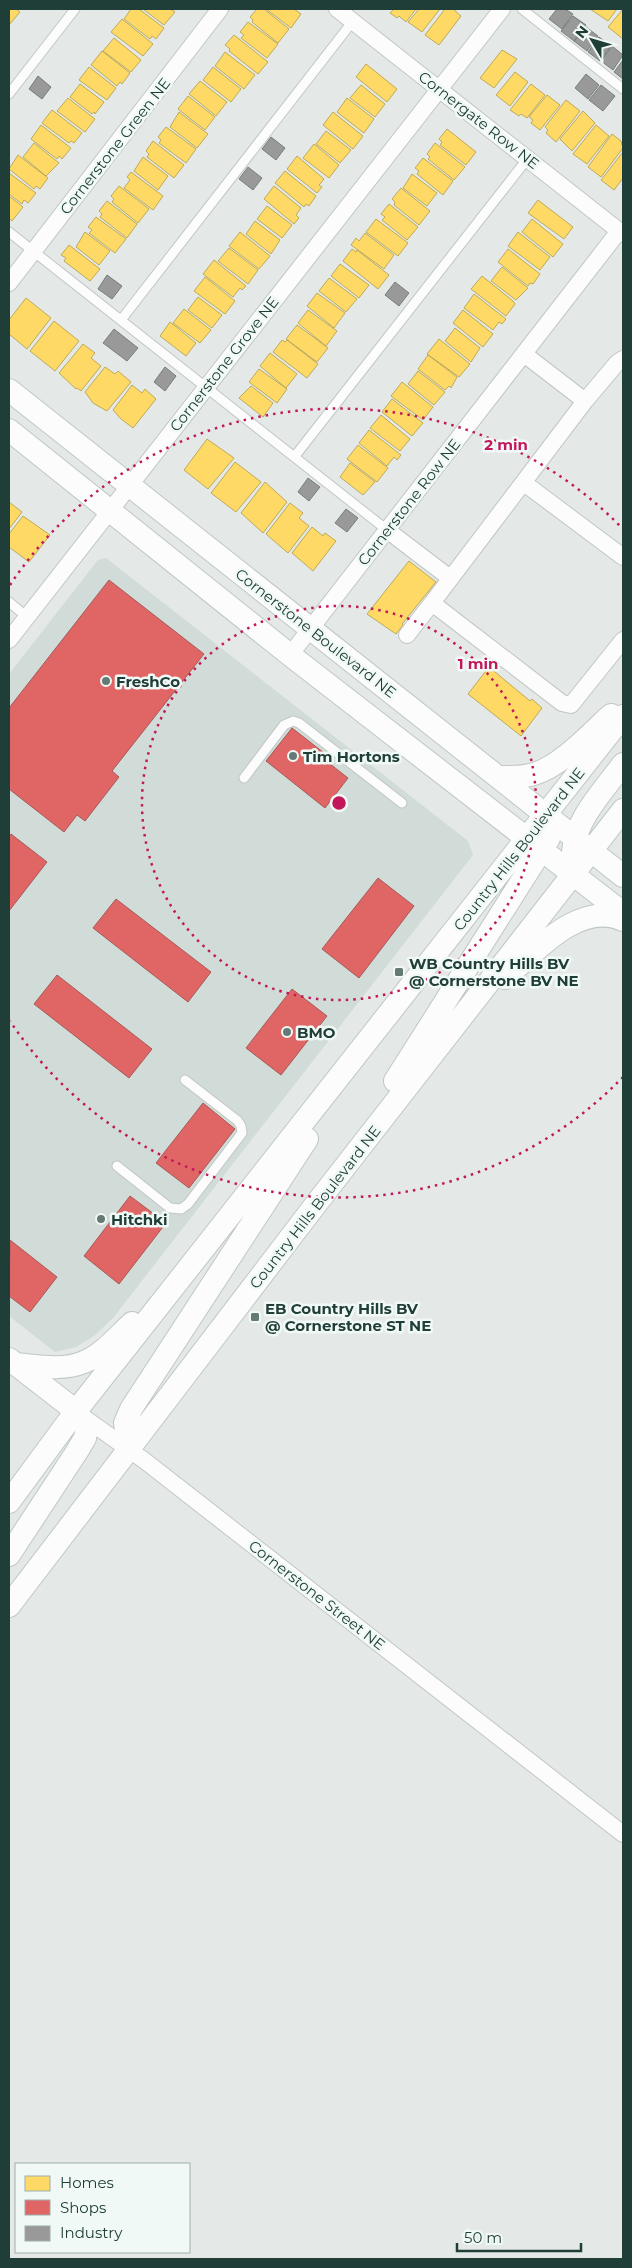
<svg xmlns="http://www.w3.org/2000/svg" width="632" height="2268" font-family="Montserrat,sans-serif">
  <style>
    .built { fill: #d1dbd7 }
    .homes { fill: #ffd966; stroke: #bcaa58 }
    .shops { fill: #e06666; stroke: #a65a58 }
    .industry { fill: #999; stroke: #757e7c }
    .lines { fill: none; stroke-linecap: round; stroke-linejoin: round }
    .lane-casing { stroke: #c1c6c4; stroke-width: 11 }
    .street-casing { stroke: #c1c6c4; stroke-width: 18 }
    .secondary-casing { stroke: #bfc7c4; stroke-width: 24 }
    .lane { stroke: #fbfcfb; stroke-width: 9 }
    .street { stroke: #fbfcfb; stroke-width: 16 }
    .secondary { stroke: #fbfcfb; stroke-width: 22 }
    .ring { fill: none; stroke: #c2185b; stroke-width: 2.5; stroke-dasharray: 2.5 5 }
    .poi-dot { fill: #657a75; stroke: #f1f9f6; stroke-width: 2 }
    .labels { text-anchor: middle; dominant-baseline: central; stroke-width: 5; stroke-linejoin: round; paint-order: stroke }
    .street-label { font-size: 15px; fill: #203e38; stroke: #f1f9f6 }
    .poi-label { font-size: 15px; font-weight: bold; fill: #203e38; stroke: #f1f9f6; text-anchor: start }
    .centre { fill: #c2185b; stroke: #f1f9f6; stroke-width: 2.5 }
    .ring-label { font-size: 15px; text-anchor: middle; font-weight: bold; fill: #c2185b; stroke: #f1f9f6; stroke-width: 5; stroke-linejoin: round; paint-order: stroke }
  </style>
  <rect width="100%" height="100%" fill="#e4e9e7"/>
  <path class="built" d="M106,558L468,841L473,855L113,1318L94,1336L76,1347L55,1352L9,1316V674L98,560Z"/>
  <path class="homes" d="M9,9H16L20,12L9,25Z
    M131,9H139L164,28L156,39L152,36L150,39L124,19Z
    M143,9H170L175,12L164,25Z
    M257,9H264L289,29L278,43L252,22L253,20L250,17Z
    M266,9H294L301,14L291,28Z
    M394,9H416L406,22L399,16L397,18L390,13Z
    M419,9H440L422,32L408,22Z
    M445,9H453L461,16L439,45L425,35Z
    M590,9H617L608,21Z
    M623,9V39L608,27Z
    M122,19L153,44L143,56L111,32Z
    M248,22L278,44L267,58L241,38L244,35L240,32Z
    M234,35L268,62L258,74L229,51L230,49L225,45Z
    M114,38L141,60L131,72L103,51Z
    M502,50L517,59L494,88L480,78Z
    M102,51L130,73L122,84L120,82L117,86L91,65Z
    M225,52L255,75L244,89L215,66Z
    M366,64L397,89L387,102L356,77Z
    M89,67L116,88L107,100L79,80Z
    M213,67L241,89L231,102L203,80Z
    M515,72L528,82L510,106L496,95Z
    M200,81L227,102L216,116L189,94Z
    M80,84L104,102L95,114L94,112L92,114L70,97Z
    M531,84L545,95L527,118L521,114L519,116L510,110Z
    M361,85L385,104L375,117L350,98Z
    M547,95L560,105L540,130L531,123L533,120L529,117Z
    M188,96L215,117L205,130L178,109Z
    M68,98L95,119L85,132L57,111Z
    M347,98L374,119L364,133L337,112Z
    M566,100L580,111L556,142L546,133L548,130L545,127Z
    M52,110L82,133L74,143L71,141L69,143L42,123Z
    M583,111L595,123L572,151L560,139Z
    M179,112L208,134L197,148L170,127Z
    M333,112L363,136L353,149L323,125Z
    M41,125L71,148L62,159L59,156L57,159L31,139Z
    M596,125L609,136L587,164L573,154Z
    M166,127L196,149L186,163L159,143L161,140L158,137Z
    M447,129L476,152L466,165L440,145L442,142L439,139Z
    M326,131L351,150L340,163L316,144Z
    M612,134L621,141L623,148L601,177L588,167Z
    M153,141L184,165L174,178L147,157L149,154L146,151Z
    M34,143L59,163L46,176L23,157Z
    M435,143L465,167L454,180L428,159L430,157L427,154Z
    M314,144L339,165L329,178L303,158Z
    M623,152V178L614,190L601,180Z
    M18,155L48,178L40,189L36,186L34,189L9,169Z
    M297,156L324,179L319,185L322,187L317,193L287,169Z
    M143,157L168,176L158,190L134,171Z
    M423,158L453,181L443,195L417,174L419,171L415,168Z
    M285,171L316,196L309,206L306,204L304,207L275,183Z
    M131,172L163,196L153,210L124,188L130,180L127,177Z
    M9,173L36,193L28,203L24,200L22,204L9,194Z
    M412,174L437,193L427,206L403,188Z
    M119,186L149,209L138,223L112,202L114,199L111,196Z
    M274,186L301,208L296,215L299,218L294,224L264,199Z
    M401,188L430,211L419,225L394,205L395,202L392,199Z
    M9,196L23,207L12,221L9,218Z
    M538,200L573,227L564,239L528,213Z
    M107,201L137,224L127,238L100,217L102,214L99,211Z
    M389,204L418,227L407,240L382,220L385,217L381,214Z
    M267,206L292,225L282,238L257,219Z
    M96,217L126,239L115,253L89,233L92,230L88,227Z
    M376,219L408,243L398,256L366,232Z
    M532,219L563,244L553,257L522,232Z
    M255,221L280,240L271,254L246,234Z
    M85,232L110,251L99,265L76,247Z
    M240,232L270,256L259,269L229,246Z
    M518,232L550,257L540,270L508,246Z
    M365,233L394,255L384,269L351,245L356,238L359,241Z
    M69,245L100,269L90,281L64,261L66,258L61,255Z
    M229,248L258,270L248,284L218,261Z
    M352,249L356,252L357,250L389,275L378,289L343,261Z
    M508,249L540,274L533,284L530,283L528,286L498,262Z
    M214,260L246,286L242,290L240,288L233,297L203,274Z
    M340,264L369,285L359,298L331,276Z
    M502,267L528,288L516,300L491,281Z
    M482,276L513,301L515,304L506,316L471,289Z
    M205,277L235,301L225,314L194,291Z
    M329,278L357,299L346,312L319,291Z
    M317,293L345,313L334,328L307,306Z
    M474,294L506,319L502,324L499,322L493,330L464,308Z
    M198,297L222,315L212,328L188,310Z
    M26,298L51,318L27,349L9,334V320Z
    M184,309L211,330L200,343L173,323Z
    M308,310L337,331L326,346L298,323Z
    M463,310L493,334L483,347L453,323Z
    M54,321L79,341L55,371L30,351Z
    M170,322L196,343L186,356L160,336Z
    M297,325L328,348L317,362L286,339Z
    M455,328L480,348L471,362L445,341Z
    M439,339L470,364L459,377L427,354Z
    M282,340L285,342L287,340L318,364L307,378L273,352Z
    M83,344L95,353L91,358L101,366L81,391L77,388L76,389L59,373Z
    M270,353L297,374L286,388L260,366Z
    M428,355L457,377L451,388L449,386L445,390L418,369Z
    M105,367L115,374L118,371L131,382L107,411L93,403L85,392Z
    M259,369L287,389L277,403L249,382Z
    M418,371L445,392L434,405L408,384Z
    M402,382L433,407L423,420L391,396Z
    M132,385L142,393L145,389L156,399L133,428L121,419L113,410Z
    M251,386L273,403L263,417L239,398Z
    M392,399L423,423L412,436L382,412Z
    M381,415L410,439L400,451L370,428Z
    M369,430L401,455L397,460L394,457L387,466L359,443Z
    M207,439L234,458L208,489L184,470Z
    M358,445L388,468L377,482L347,459Z
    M235,462L261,482L236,512L211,493Z
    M350,463L375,482L363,495L340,477Z
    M265,482L287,502L263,533L241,513Z
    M9,502L22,512L9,529Z
    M290,503L303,513L299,518L309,526L288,553L266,534Z
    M23,516L50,535L29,562L9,547V534Z
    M312,527L323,536L325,533L336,541L313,571L292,553Z
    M409,561L436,582L402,624L403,625L396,634L367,614Z
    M489,667L530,701L532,699L542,708L521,736L468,694Z"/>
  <path class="shops" d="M109,580L204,654L112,771L119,777L85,821L77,815L64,832L9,789V708Z
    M292,728L328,756L325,760L348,778L325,808L266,761Z
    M11,834L47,862L9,911V837Z
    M378,878L414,906L359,978L322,949Z
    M116,899L211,972L188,1002L93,928Z
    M57,975L152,1049L129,1078L34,1004Z
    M292,989L327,1016L281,1075L246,1048Z
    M203,1103L235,1129L189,1188L156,1163Z
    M130,1196L166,1223L119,1284L84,1256Z
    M10,1240L57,1277L30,1312L9,1296Z"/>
  <path class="industry" d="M557,9H565L573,14L562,29L549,19Z
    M573,16L586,25L574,41L561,31Z
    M586,27L598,36L587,51L574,41Z
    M599,37L611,46L600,61L588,52Z
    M612,46L623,55L613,70L601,61Z
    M623,60V79L614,72Z
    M586,74L599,85L588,99L575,88Z
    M38,76L51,87L42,99L29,89Z
    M601,85L615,96L603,111L589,100Z
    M271,137L285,148L276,160L262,149Z
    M248,167L262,178L253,190L239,179Z
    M107,275L122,286L112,299L98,289Z
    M395,282L409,293L399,306L385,295Z
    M114,329L138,348L127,361L103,343Z
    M165,367L176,376L165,391L154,382Z
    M308,478L320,487L309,501L298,492Z
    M346,509L358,518L347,532L335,523Z"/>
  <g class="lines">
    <g class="lane-casing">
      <path id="lane" d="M522,9L623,89
        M9,94L75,9
        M9,232L387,530
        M121,320L353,21
        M295,456L528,158
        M9,602L27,617
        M244,778L284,725L293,721L299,723L402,803
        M117,1166L170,1208L181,1209L188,1204L242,1133L241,1126L238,1121L185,1080"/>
    </g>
    <g class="street-casing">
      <path id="street" d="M337,9L623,234
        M9,283L220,9
        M524,354L585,401
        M623,359L617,363L585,401L432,603L562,703L571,705L623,640
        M524,483L623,557
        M387,530L450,578
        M407,635L432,603
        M9,640L502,9
        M290,655L619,231
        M79,1414L145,1461L623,1834"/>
    </g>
    <g class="secondary-casing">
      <path id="secondary" d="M9,390L623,876
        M9,430L290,655L623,913
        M499,777C511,777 522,778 534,774C561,766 590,734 611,715
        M573,852C575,819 605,789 623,764
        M505,978C535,952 579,900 623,920
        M395,1081L549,838
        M9,1359L76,1411L87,1428L85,1438L76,1453L9,1555
        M15,1364C38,1366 63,1371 84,1362C102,1355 118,1336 132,1323
        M129,1449L125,1423L131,1409L307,1139
        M9,1502L76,1411L623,716
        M9,1606L316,1204L623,810"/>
    </g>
    <use href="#lane" class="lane"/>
    <use href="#street" class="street"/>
    <use href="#secondary" class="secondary"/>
  </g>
  <g class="ring">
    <circle cx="339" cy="803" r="197"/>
    <path d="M623 1077A395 395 0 0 1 10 1021M10 585A395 395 0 0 1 623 529"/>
  </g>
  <g class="poi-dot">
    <circle cx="106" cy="681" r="5"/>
    <circle cx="293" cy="756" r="5"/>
    <rect x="394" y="967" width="10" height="10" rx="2.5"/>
    <circle cx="287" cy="1032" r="5"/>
    <circle cx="101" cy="1219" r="5"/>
    <rect x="250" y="1312" width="10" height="10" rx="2.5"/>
  </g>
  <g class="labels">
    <g class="street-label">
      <text transform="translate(479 120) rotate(38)">Cornergate Row NE</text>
      <text transform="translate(115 146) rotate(-52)">Cornerstone Green NE</text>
      <text transform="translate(224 364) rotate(-52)">Cornerstone Grove NE</text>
      <text transform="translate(409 502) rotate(-52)">Cornerstone Row NE</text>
      <text transform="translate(316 633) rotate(38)">Cornerstone Boulevard NE</text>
      <text transform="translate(519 849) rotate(-52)">Country Hills Boulevard NE</text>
      <text transform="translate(315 1207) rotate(-52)">Country Hills Boulevard NE</text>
      <text transform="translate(317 1595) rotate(38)">Cornerstone Street NE</text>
    </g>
    <g class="poi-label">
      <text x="116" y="681">FreshCo</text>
      <text x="303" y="756">Tim Hortons</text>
      <text x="409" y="963">WB Country Hills BV<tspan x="409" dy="17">@ Cornerstone BV NE</tspan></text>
      <text x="297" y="1032">BMO</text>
      <text x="111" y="1219">Hitchki</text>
      <text x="265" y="1308">EB Country Hills BV<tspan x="265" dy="17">@ Cornerstone ST NE</tspan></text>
    </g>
  </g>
  <circle cx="339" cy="803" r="8" class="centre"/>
  <g class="ring-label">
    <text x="506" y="450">2 min</text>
    <text x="478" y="669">1 min</text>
  </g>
  <rect width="632" height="2268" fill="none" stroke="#203e38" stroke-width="20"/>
  <rect x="15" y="2163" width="175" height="90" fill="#f1f9f6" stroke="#9daeaa"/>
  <rect x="25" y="2176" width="25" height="15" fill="#ffd966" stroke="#9daeaa"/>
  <text x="60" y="2188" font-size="15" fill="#203e38">Homes</text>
  <rect x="25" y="2200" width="25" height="15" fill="#e06666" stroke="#9daeaa"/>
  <text x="60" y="2213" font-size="15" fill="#203e38">Shops</text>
  <rect x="25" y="2226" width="25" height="15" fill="#999999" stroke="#9daeaa"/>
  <text x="60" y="2238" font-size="15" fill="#203e38">Industry</text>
  <g transform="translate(592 40) rotate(308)" stroke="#f1f9f6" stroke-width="4" paint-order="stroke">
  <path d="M0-4L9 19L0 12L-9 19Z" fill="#203e38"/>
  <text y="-8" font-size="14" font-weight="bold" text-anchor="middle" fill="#203e38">N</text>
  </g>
  <path d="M457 2243v8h124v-8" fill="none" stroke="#203e38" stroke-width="2.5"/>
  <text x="464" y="2243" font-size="15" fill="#203e38" stroke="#f1f9f6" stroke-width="4" paint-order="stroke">50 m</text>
</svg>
